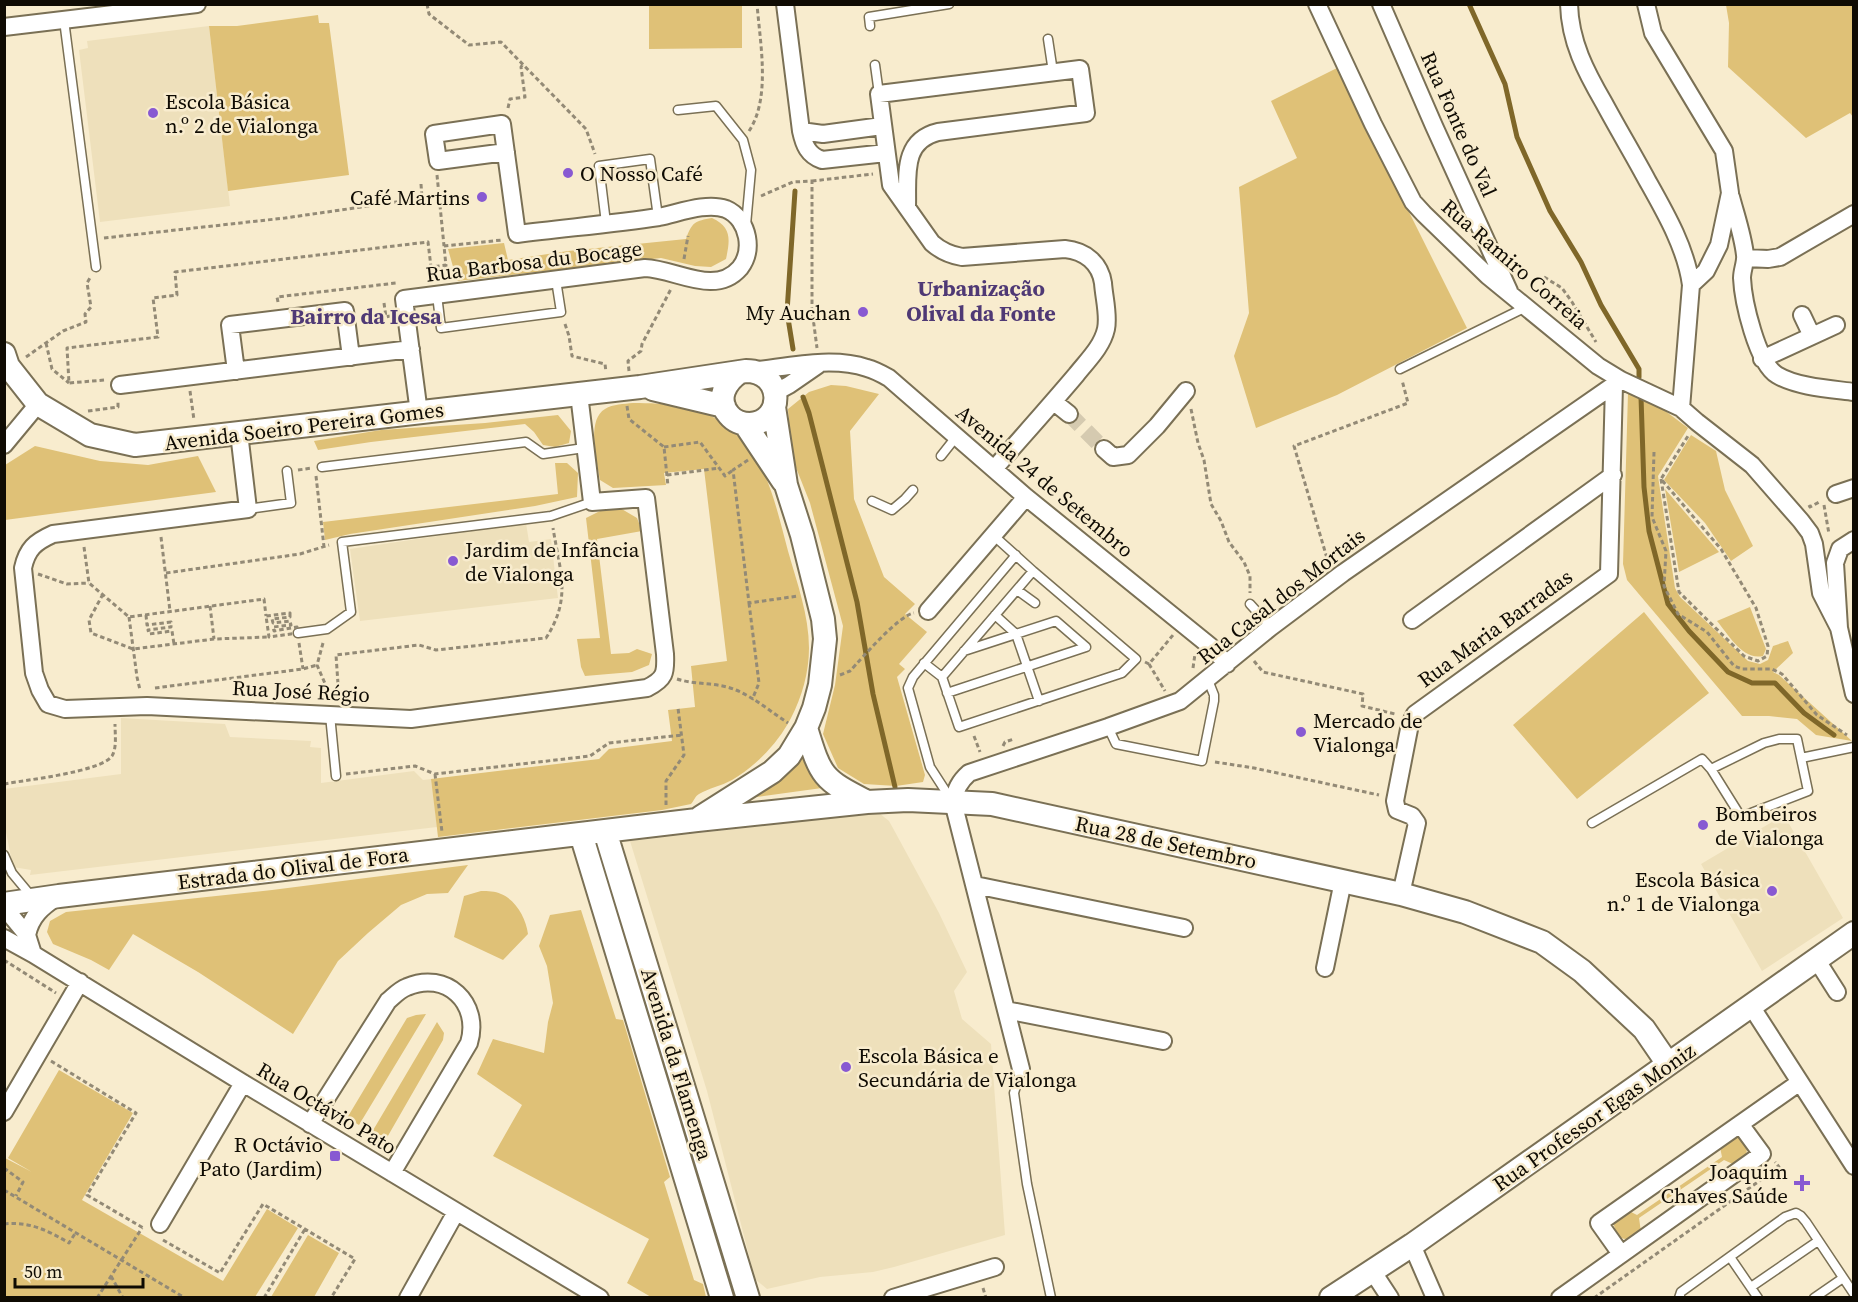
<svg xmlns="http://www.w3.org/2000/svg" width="1858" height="1302" font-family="'Source Serif 4',serif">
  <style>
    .built { fill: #eee0bb }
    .green { fill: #dfc177 }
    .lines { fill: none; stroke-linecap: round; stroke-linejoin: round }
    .stream { stroke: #7f6729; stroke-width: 5 }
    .street-tunnel { stroke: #d5cab0; stroke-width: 16; stroke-dasharray: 16 8; stroke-linecap: butt }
    .lane-casing { stroke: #7a7055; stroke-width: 11 }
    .street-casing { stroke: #7a7055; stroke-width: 20 }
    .secondary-casing { stroke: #7a7055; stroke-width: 26 }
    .path { stroke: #938a76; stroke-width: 3; stroke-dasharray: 4.5 3; stroke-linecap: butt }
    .lane { stroke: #fff; stroke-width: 8 }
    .street { stroke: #fff; stroke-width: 16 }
    .secondary { stroke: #fff; stroke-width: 22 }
    .poi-dot { fill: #8859d2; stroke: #f8ecce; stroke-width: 2 }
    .labels { text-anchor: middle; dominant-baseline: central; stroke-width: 5; stroke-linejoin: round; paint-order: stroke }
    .poi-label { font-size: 21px; fill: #0f0b03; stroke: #f8ecce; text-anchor: start }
    .street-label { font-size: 21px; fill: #0f0b03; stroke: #f8ecce }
    .neighbourhood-label { font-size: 22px; font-weight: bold; fill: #4f3975; stroke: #f8ecce }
  </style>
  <rect width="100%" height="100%" fill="#f8ecce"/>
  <path class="built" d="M209,26L230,206L100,222L79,50L88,48L87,41Z
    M526,523L529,542L551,539L558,598L360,621L350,549Z
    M121,718L225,724L230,737L311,741L310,747L321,748V783L414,771L423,780L431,779L437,827L30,875L31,870L13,867L5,827L4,789L121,774Z
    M875,813H879L889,821L894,830L939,913L967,972L954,991L962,1019L991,1044L1005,1235L894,1267L873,1272L820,1277L767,1289L755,1279L707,1091L630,841Z
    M1784,815L1843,918L1762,971L1701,864Z"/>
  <path class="green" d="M649,5H742V48L649,49Z
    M1726,5H1853V117L1850,113L1806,138L1728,67L1729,23Z
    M318,15L319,23H329L349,175L228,191L209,26H237Z
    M1337,68L1467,328L1337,395L1256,428L1234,356L1249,313L1239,187L1297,158L1271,101Z
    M712,218C732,227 730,240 726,259L711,267L695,266L661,258L457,281L448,249L504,243L508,260L568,251L686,239C692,222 695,221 712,218Z
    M831,385L846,386L879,394L850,431L854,499L884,577L915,604L905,614L927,632L899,664L905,669L897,677L925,775L923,782L896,786L864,784L838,768L823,734L835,685L843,626L810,503L791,455L788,409L809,392Z
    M1628,393L1660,407L1688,428L1658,476L1675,588L1680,597L1748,661L1760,664L1768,660L1773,646L1788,641L1793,653L1773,672L1779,675L1852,741L1816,735L1797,719L1769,716H1742L1627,580L1623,564Z
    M633,403C665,403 702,405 728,427C742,439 756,456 764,473C775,498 781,525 788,551C797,583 809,615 809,648C809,672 802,697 791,718C778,743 756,766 732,780C721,786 709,788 699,794C695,796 694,801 691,804L662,810L438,837L431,779L599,759L609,749L672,741L668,710L695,707L691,666L727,661L704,469L664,473L666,485L613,488L600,480C597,462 586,420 605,409C613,404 624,404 633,403Z
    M558,415L571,431L569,443L555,447L543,445L534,432L525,424L371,442L318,450L314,441L381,430L485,423Z
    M1691,435L1716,451L1725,490L1753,546L1731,561L1705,523L1664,480Z
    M35,446L100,461L148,465L198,456L216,492L5,520V465Z
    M555,463H567L578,473L577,497L535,506L350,534L325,540L323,522L558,494Z
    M1665,489L1719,552L1679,572Z
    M620,508L637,518L642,531L597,539L611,654L629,653L637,649L652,654L649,665L632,672L585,676L581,667L577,639L600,638L586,518L600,511Z
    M1750,607L1766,649L1763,656C1743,661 1728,634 1717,621Z
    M1644,612L1709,693L1577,799L1513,725Z
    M803,749L809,769L822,788L743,799Z
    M468,865L448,893L427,894L401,905L368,933L338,961L293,1034L198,972L133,934L109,970L91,960L53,944L47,932L50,921L66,912L272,890Z
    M481,891C488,891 495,891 501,894C516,900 526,918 528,934L503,960L454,937L464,896Z
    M581,910L616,1019L623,1020L670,1177L664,1182L694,1280L703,1284L706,1297H651L627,1283L649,1239L493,1156L522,1105L477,1074L493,1039L544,1053L548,1022L553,1003L547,966L539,946L550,915Z
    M426,1014L359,1125L347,1118L407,1018L416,1015Z
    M437,1022L444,1033L443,1040L385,1141L372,1132Z
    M59,1070L133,1113L82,1200L223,1281L267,1209L298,1228L255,1297H5V1158L32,1172L8,1158Z
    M1737,1134C1746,1141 1748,1146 1746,1157L1735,1165L1724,1160L1639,1218L1641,1232C1626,1243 1618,1242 1613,1222L1625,1209L1637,1215L1722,1157L1719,1142Z
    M308,1235L339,1253L314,1297H271Z"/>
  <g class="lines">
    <path class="stream" d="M1469,4L1505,84L1517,137L1550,211L1581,262L1601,305L1639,369V377
      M793,349L787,312L795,191
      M803,397L809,413L857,602L873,694L895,787
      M1641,397L1644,487L1649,531L1668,604L1689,631L1728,672L1752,683H1775L1804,713L1834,735"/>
    <path class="street-tunnel" d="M1069,414L1104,449"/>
    <g class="lane-casing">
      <path id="lane" d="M64,20L96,267
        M870,26L869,17L949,4
        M1048,39L1053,72
        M875,65L879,94
        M678,110L716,106L743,140L751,170L746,225
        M606,223L599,166L650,159L658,217
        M437,295L441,328L561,312L556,280
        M1400,369L1526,307
        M941,456L956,437
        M322,467L526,442L543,454L584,448
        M872,501L892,510L905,499L913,490
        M248,509L291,503L287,471
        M1017,590L1035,603
        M1250,604L1271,627
        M995,615L1016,634L1039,701
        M298,633L327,629L351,612L342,542L551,516L592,502
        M924,663L942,677L959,727L1122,673L1136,659L1033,571L993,535
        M942,677L1033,571
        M947,693L1086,647L1056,621L964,651
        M330,715L336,776
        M1108,727L1116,744L1202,761L1214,701V695L1208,680
        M1779,739H1797L1808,791L1741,817L1711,769L1764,743Z
        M1801,758L1854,747
        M950,798L930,767L908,688L913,677L1016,555
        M1592,823L1702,759L1711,769
        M4,855L12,873L32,897
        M1021,1069L1014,1093L1027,1184L1051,1298
        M1730,1257L1758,1298
        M1751,1287L1818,1241
        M1679,1298L1681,1292L1785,1217L1796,1213L1801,1216L1806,1222L1854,1294
        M1814,1298L1843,1278"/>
    </g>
    <g class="street-casing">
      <path id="street" d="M785,4L801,131C804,145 808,155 822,160L886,153
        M1317,4L1373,124L1413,202L1424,214L1488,276L1598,366L1621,380L1681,408L1697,422L1752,465L1801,521L1810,533L1814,544L1821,593L1839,628
        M1381,4L1434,126L1509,291
        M1569,4C1570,42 1586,72 1604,103C1618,129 1633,154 1647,180C1665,212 1686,248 1691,285L1681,408
        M1646,4L1653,33L1724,151L1730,193L1719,245L1706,271L1691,285
        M4,27L197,4
        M801,131L823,134L882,126
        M1731,197C1736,216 1743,236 1745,255C1746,262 1742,270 1742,278C1743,301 1757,363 1777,375C1797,387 1831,389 1854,392
        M907,207C908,177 901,141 938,132L1086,113L1080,69L879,94L891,185L932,243C941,251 950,255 962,257L1065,249C1085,251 1100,263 1103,283C1104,298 1109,315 1106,329C1102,347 1087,361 1076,375C1049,407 1021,438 994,469
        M1746,258L1768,259L1780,257L1854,214
        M1802,315L1812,336
        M1762,359L1836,325
        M236,371L230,325L345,311L351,357
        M751,371C788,367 831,356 867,368C875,370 882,374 889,378L1026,497L1210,646L1227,664
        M120,385L411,349
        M776,392L789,385L818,365
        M1054,402L1069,414
        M419,413L404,299L645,268C676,269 715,297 740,268C747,259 749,248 747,237C745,226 738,214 726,209C706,202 679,213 659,217C612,224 564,228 517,234L502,124L434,134L438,161L506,152
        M239,433L248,509L53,534C35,542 27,549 23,568L34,673L40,690L48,704L65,709L147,706L411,719L647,688C665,679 666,673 665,654L646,498L592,502L579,394
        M4,445L38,404
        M1104,449L1113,457L1128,455L1157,426L1186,391
        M1836,494L1854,488
        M1854,540L1840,549L1835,563L1839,628L1854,694
        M928,611L1026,497
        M1412,620L1613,475
        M975,885L1184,928
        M1401,894L1417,823L1412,816L1397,810L1395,801L1410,724L1415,714L1609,574L1614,385
        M4,907L27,935L33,954
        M27,935C31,916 42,907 57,897
        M4,938L33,954L243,1083L600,1298
        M1816,959L1837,992
        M1325,968L1343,881
        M1751,1006L1854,1166
        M1006,1010L1163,1041
        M1021,1069L953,802C956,789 959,782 969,773L1108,727L1180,701L1271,627L1343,573L1621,380
        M4,1112L80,982
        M310,1124L388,1001C394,996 399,990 407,987C446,970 481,1003 469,1043L392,1173
        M160,1224L243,1083
        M1412,1245L1435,1298
        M1621,1254L1599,1223L1800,1082
        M1373,1272L1390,1298
        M408,1298L456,1212
        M893,1298L995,1267
        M1560,1298L1762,1154L1740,1124"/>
    </g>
    <g class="secondary-casing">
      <path id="secondary" d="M4,354L8,366L38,404L90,435L135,445L640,387L746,371C784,371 785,422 750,424C742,424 734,421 729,415C715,399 726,381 740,372
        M653,389L724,406
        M745,424L783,481
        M806,728C821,777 822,779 867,802
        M701,817L772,772L789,756L806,728L814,708L820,685L825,639L823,619L802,535L786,485L774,407
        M605,831L748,1298
        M581,834L722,1298
        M4,904L59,896L697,820L867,802L908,800L992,804L1401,894L1465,912L1542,942L1582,971L1644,1029L1668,1064
        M1331,1298L1412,1245L1854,933"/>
    </g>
    <path class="path" d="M427,4L429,14L469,45L501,42L586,129L595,154
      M508,108L510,99L525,97L521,67L523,64
      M749,131C771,98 760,43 757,4
      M437,175L444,246
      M812,181L873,174
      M421,184L422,198
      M761,196L793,182L812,181V310L817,348
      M104,238L285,218L438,196
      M684,259L688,236
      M447,276L444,246L502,240
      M1544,277L1562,288L1572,302L1596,342
      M278,302L277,297L396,283
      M384,303L386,317L390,316
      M565,324L569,336L572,356L605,364L606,372
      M46,343L52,369L69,383
      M26,357L63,331L86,322L85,314L91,307L87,283L91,276
      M629,371L628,361L641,351L642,344L671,289
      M104,380L69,383L67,348L158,337L153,298L177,295L175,272L428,242L431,267L446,265
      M190,391L194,420
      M627,406L629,419L664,447L668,486
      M1191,409L1198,443L1204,460L1211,504L1221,521L1229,542L1244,562L1250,576V593
      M88,411L118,407V402
      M664,447L700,442L725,476L733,470
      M1654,452L1652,517L1666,551L1664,586L1678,614L1707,632L1734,666L1742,669H1772L1782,674L1817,715L1847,735
      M748,460L733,470L749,603L798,596
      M298,470L312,468
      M667,475L719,468
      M316,476L324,547
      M1661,479L1679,592L1744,656L1758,661L1767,656L1768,646L1756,608L1721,549L1661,479L1688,436
      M1809,505L1810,507L1821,501
      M1824,505L1829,534
      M161,537L170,611
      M84,547L89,583L129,617L264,599L266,616
      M1329,565L1294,446L1408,403L1402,380
      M166,573L300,554L329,545
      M38,574L67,584L89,583
      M103,594L89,620L91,633L133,649L214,639L269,637
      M749,603L759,683L752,700
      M210,606L214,639
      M290,613V617L272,619L273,623L290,621L291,625L273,627L274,631L297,627L298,633L269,637L266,616Z
      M146,615L147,625L171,622V627L148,630L149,634L172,631L174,644
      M129,617L137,677L140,690
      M299,643L303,669
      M323,643L317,665L330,695
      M1254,661L1263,672L1363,694L1362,706L1395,714
      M1145,662L1149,664L1173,635
      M1149,664L1165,691
      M1193,668L1195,654
      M840,675L850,671C862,658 899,615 914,613
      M677,679C696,685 717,682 736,690C755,698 771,712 788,723
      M155,688L303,669L317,665
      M330,696L338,684L336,655L419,645L436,650L546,638C572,598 560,572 553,528
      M974,736L980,752
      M1003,746L1005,742L1014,739
      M1215,762L1254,768L1379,795
      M346,774L415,766L435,774L590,756L609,743L682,735
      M435,774L442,832
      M4,784C25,780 101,772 112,756C117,748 115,734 115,724
      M666,805V781L684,755L678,708
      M4,960L56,993
      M51,1061L136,1113L87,1195L145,1229
      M4,1151L5,1152
      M4,1168L23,1182L16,1196
      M4,1190L185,1298
      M4,1224C29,1221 49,1231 69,1243L76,1232
      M163,1240L220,1273L263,1204L355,1259L331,1298
      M111,1276L123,1298
      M983,1288L986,1298
      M97,1298L142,1228
      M264,1298L305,1229
      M1594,1298L1779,1167L1775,1162"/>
    <use href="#lane" class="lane"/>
    <use href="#street" class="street"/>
    <use href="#secondary" class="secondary"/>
  </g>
  <g class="poi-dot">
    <circle cx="153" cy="113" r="6"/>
    <circle cx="568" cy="173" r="6"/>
    <circle cx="482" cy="197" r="6"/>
    <circle cx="863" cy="312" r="6"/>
    <circle cx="453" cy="561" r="6"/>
    <circle cx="1301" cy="732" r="6"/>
    <circle cx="1703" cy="825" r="6"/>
    <circle cx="1772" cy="891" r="6"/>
    <circle cx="846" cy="1067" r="6"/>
    <rect x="329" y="1150" width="12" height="12" rx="3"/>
    <path d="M1799 1174h6v6h6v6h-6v6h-6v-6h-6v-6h6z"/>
  </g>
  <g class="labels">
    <g class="poi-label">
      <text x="165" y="101">Escola Básica<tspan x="165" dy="24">n.º 2 de Vialonga</tspan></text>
      <text x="580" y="173">O Nosso Café</text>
      <text x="470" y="197" text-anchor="end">Café Martins</text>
      <text x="851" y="312" text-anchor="end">My Auchan</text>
      <text x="465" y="549">Jardim de Infância<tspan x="465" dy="24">de Vialonga</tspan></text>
      <text x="1313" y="720">Mercado de<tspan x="1313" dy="24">Vialonga</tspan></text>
      <text x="1715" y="813">Bombeiros<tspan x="1715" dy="24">de Vialonga</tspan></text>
      <text x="1760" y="879" text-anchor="end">Escola Básica<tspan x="1760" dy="24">n.º 1 de Vialonga</tspan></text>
      <text x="858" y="1055">Escola Básica e<tspan x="858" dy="24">Secundária de Vialonga</tspan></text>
      <text x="323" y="1144" text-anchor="end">R Octávio<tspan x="323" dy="24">Pato (Jardim)</tspan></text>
      <text x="1788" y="1171" text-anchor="end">Joaquim<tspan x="1788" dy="24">Chaves Saúde</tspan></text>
    </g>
    <g class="street-label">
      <text transform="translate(1459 124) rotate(66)">Rua Fonte do Val</text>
      <text transform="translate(534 261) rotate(-7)">Rua Barbosa du Bocage</text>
      <text transform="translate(1515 264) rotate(41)">Rua Ramiro Correia</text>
      <text transform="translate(304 426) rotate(-7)">Avenida Soeiro Pereira Gomes</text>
      <text transform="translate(1045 481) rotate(40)">Avenida 24 de Setembro</text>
      <text transform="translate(1281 596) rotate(-38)">Rua Casal dos Mortais</text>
      <text transform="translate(1495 628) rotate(-36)">Rua Maria Barradas</text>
      <text transform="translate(301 691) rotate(3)">Rua José Régio</text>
      <text transform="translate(1166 842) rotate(12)">Rua 28 de Setembro</text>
      <text transform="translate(293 868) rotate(-7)">Estrada do Olival de Fora</text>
      <text transform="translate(677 1064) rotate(73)">Avenida da Flamenga</text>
      <text transform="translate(327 1108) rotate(31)">Rua Octávio Pato</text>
      <text transform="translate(1594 1117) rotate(-35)">Rua Professor Egas Moniz</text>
    </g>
    <g class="neighbourhood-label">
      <text x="981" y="288">Urbanização<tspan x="981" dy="25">Olival da Fonte</tspan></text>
      <text x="366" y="316">Bairro da Icesa</text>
    </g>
  </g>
  <rect width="1858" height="1302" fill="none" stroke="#0f0b03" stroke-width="12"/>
  <path d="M15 1278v9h128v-9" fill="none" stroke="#0f0b03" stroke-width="3"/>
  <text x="24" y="1278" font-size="18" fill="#0f0b03" stroke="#f8ecce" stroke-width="4.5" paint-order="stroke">50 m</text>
</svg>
